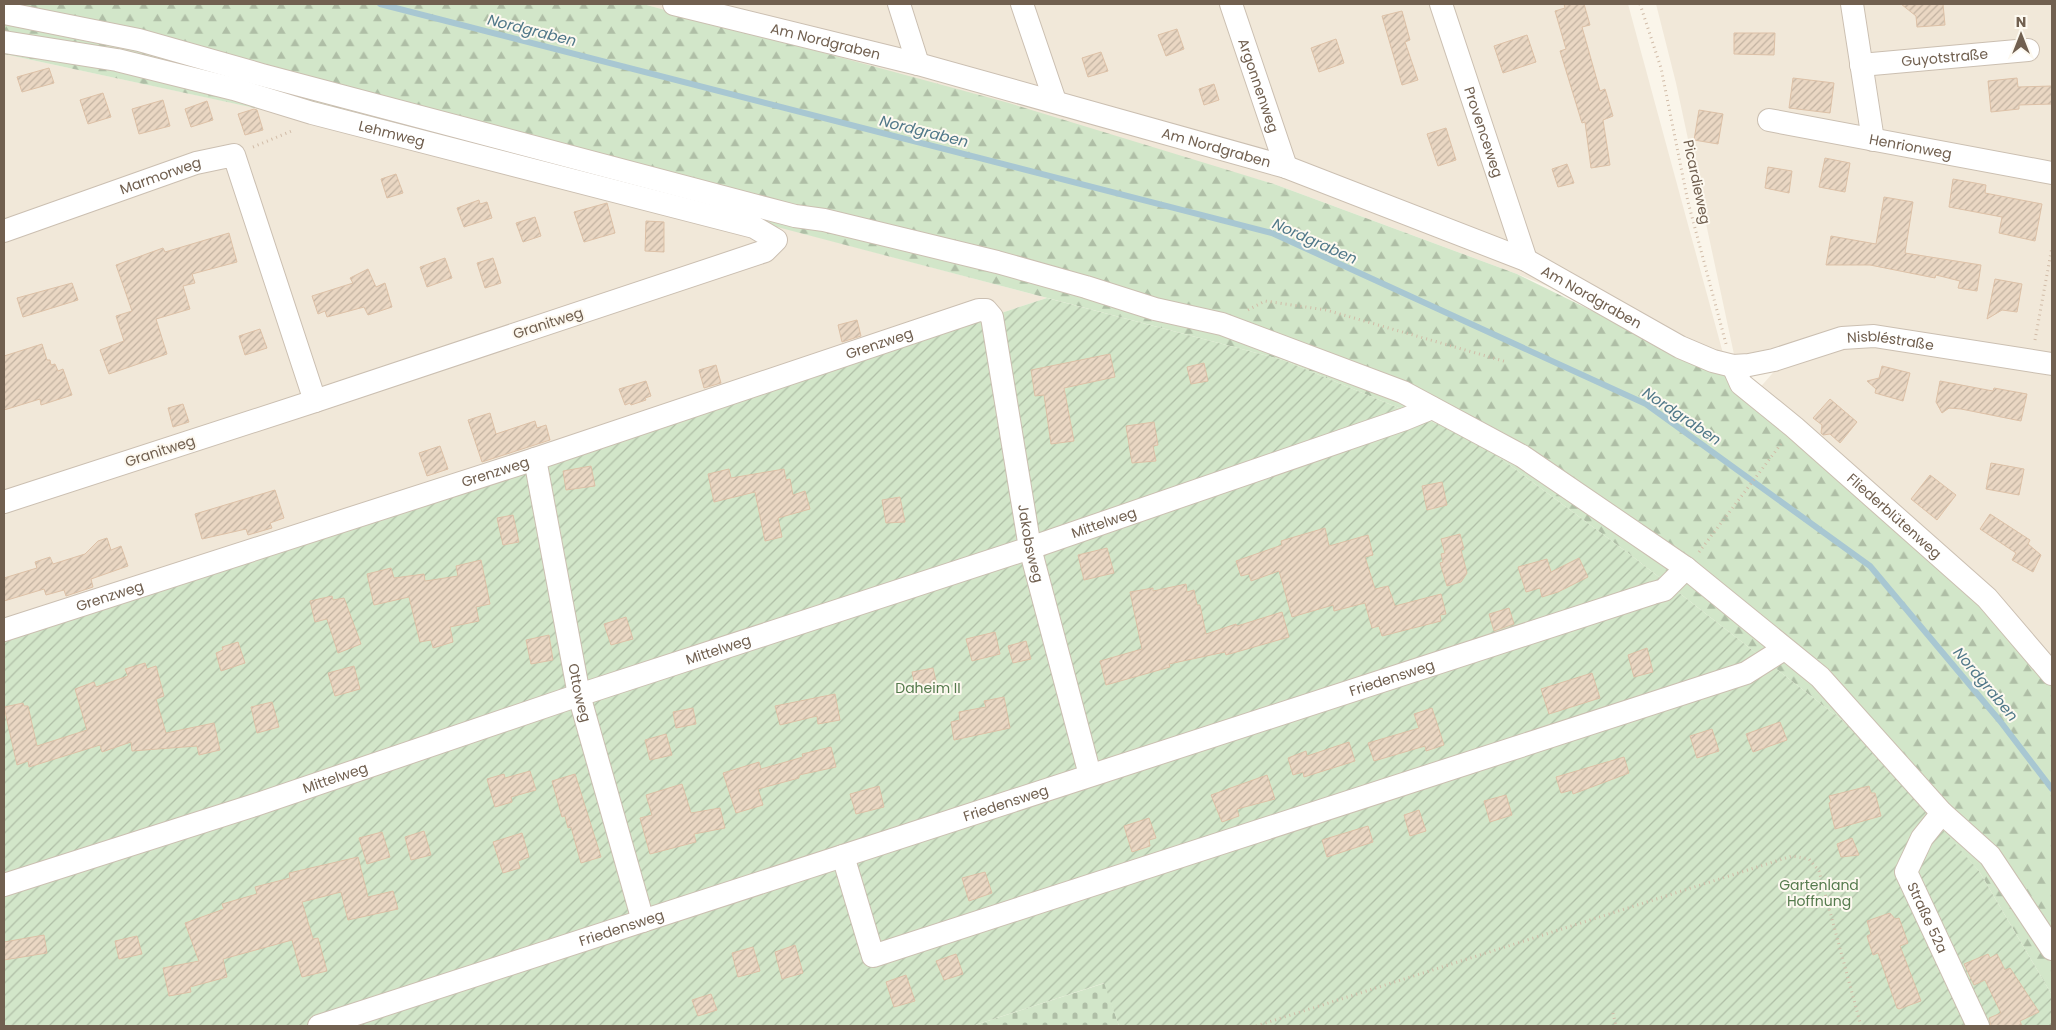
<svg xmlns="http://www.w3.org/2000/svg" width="2056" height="1030" font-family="Poppins,sans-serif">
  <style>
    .residential { fill: #f1e8d9 }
    .forest { fill: url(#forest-firs) }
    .cemetery { fill: url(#cemetery-stones) }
    .garden { fill: url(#garden-furrows) }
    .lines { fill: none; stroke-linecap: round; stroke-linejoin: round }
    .stream { stroke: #a8c7d2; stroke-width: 6 }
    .building { fill: url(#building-hatch); stroke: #ddc1a7 }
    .minor-casing { stroke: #cbbfb1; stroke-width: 24 }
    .path { stroke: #d1bca8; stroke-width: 3; stroke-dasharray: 1 4; stroke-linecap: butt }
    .minor { stroke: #fff; stroke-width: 22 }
    .labels { text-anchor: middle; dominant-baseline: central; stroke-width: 4; stroke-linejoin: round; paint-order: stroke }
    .street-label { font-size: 14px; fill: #716050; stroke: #fdf9f0 }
    .park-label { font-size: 14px; fill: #557b4d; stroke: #fdf9f0 }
    .water-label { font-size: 15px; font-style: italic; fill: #507889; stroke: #fdf9f0 }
  </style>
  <defs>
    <pattern id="forest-firs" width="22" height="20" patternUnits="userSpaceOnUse" patternTransform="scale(1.25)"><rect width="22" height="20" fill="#d2e6c9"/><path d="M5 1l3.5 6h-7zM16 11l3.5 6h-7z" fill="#afbea6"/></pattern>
    <pattern id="cemetery-stones" width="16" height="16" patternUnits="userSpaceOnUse" patternTransform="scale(1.25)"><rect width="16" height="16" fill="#d2e6c9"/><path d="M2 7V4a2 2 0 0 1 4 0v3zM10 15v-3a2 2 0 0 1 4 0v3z" fill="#afbea6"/></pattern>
    <pattern id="garden-furrows" width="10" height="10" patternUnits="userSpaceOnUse" patternTransform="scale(1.25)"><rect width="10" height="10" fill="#d2e6c9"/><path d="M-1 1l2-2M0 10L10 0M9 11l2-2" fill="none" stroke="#afbea6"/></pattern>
    <pattern id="building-hatch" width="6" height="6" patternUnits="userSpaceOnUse" patternTransform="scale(1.25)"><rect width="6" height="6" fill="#ead7c3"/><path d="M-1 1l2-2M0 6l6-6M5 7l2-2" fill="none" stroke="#c2b2a1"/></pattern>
  </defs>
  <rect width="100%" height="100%" fill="#faf5ea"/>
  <path class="residential" d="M643,4H1628L1724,357L1517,274L1274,184Z
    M1656,4H1842L1860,132L2052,180V360L1857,327L1735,359L1676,83Z
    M1863,4H2052V167L1884,133Z
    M4,54L640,190L1047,298L4,636Z
    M1857,346L1886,347L2052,375V665L1757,391L1778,367Z"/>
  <path class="forest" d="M4,4H643L1009,103L1274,184L1517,274L1676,352L1726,371L1978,605L2052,685V995L1979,871L1843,721L1632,556L1476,440L1283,360L640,191L4,54Z"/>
  <path class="cemetery" d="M1105,983L1119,1026H972Z"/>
  <path class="garden" d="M1047,298L1283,360L1476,440L1632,556L1843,721L1862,738L1979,871L2052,995V1026H1119L1104,983L972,1026H4V636Z"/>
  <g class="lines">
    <path class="stream" d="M380,4L1272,233L1646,404L1870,566L2000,721L2052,789"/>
  </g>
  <path class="building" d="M1564,4H1584L1590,25L1582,27L1600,91L1605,89L1613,116L1603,120L1610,165L1591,168L1585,122L1582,123L1560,51L1566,49L1555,11L1565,8Z
    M1901,4H1943L1945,25L1917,27L1916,16Z
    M1402,11L1410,40L1405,42L1418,80L1402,85L1382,16Z
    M1177,29L1184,49L1166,56L1158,35Z
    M1734,33H1775L1774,55L1734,54Z
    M1527,35L1536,62L1503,73L1494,46Z
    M1336,39L1344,63L1319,72L1311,48Z
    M1101,52L1108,71L1088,77L1082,58Z
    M49,68L54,83L22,92L17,77Z
    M1793,78L1834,83L1830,113L1789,108Z
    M2017,78L2018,87L2052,86V104L2019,105V109L1991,112L1988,81Z
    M1214,84L1219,100L1204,105L1199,89Z
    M103,93L111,117L88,124L80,100Z
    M163,100L170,126L139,134L132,109Z
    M207,101L213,120L191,127L185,109Z
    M254,109L257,110L263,130L245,135L238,114Z
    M1699,110L1723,114L1718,144L1694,140Z
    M1446,128L1456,160L1438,166L1427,134Z
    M1825,158L1850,163L1845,192L1819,187Z
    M1567,164L1574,183L1558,187L1552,169Z
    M1768,167L1792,171L1789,193L1765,188Z
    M396,174L403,193L387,198L381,179Z
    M1953,179L1986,185L1985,193L2042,204L2035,241L1999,233L2002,217L1949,207Z
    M1884,197L1913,202L1905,253L1981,265L1977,291L1958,288L1960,281L1936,275L1935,278L1870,265H1826L1831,236L1876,244Z
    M479,200L480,204L487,202L492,218L464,227L457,208Z
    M607,203L615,233L584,242L574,212Z
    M535,217L541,236L523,242L516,223Z
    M646,221L664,222V252L645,251Z
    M229,233L237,262L192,274L195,283L183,286L190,309L156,319L167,354L109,374L100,350L124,341L116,316L132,311L116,265L163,248L165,252Z
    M445,258L452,278L427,287L420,267Z
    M493,258L501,283L485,288L477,263Z
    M368,269L376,287L385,283L392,307L368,315L364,307L327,317L325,311L318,314L312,296L353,283L350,278Z
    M1995,279L2022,284L2017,312L2002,310L1987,319Z
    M72,283L78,300L23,317L17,298Z
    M857,320L861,336L842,342L838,325Z
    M260,329L267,348L245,355L239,336Z
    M42,344L47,360H50L51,365L55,364L58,371L63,369L72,395L41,405L40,399L4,410V356Z
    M1110,354L1115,377L1064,388L1074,441L1051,444L1044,395L1035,396L1031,370Z
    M1204,363L1208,381L1191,384L1187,367Z
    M716,365L721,383L704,388L699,370Z
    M1882,366L1910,373L1903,401L1875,393L1876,389L1867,381L1879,378Z
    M646,381L651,396L645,398L646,400L631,405L630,403L625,405L619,389Z
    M1940,381L1993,391L1994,388L2027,394L2021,421L1961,409L1949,408L1942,413L1936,402Z
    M1830,399L1857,422L1840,443L1830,434L1823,435L1821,433L1822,425L1813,418Z
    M183,404L189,422L173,427L168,408Z
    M490,413L496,434L535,421L537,428L546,425L550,440L482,462L468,420Z
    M1154,422L1158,445L1153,446L1156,461L1132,463L1126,426Z
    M440,446L448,469L427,476L419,453Z
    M1991,463L2024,469L2019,495L1986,489Z
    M591,466L595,486L566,490L563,471Z
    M729,469L731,478L784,469L786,480L790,479L793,495L805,491L810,509L778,518L782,537L765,541L755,492L714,502L708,474Z
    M1930,475L1956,495L1937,520L1911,499Z
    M1442,482L1447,505L1427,510L1422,486Z
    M275,490L284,518L270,523L272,528L248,535L246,529L202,539L195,514Z
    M900,497L905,522L886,523L882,500Z
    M1990,514L2030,540L2028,544L2041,555L2033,572L2012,560L2016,553L1980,529Z
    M513,515L519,542L503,545L497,518Z
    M1325,528L1329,546L1368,535L1373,555L1365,557L1375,589L1388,586L1395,606L1441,594L1446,614L1440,615L1441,621L1382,636L1379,626L1372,628L1365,603L1334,611L1333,605L1292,617L1279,571L1251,581L1249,574L1241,576L1236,561L1282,545L1281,541L1284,540Z
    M1460,534L1464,549L1461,550L1467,573L1461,582L1447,586L1440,563L1443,562L1441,554L1445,553L1441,539Z
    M107,538L111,550L121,546L128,566L91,579L93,587L66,596L64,590L46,595L44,589L4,601V578L37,568L35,562L50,557L53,564L85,554L98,541Z
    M1107,548L1114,573L1084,580L1078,555Z
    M1579,558L1588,577L1558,592L1542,597L1540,588L1526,592L1518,567L1547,559L1551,572Z
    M481,560L490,604L476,607L479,621L450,627L453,642L433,648L431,640L420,642L409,597L374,605L367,574L391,568L394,578L424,574L425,581L458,576L456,566Z
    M1186,584L1187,592L1194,590L1197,605H1200L1206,634L1236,624L1237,626L1282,612L1289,637L1226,655L1225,652L1169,664L1170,667L1106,685L1100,661L1142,649L1130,592L1153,588V591Z
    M332,596L333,600L344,598L361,644L338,653L327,619L315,622L310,601Z
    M1509,608L1514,624L1494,631L1489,614Z
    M626,617L633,639L611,645L604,624Z
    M995,632L1000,654L972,661L966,639Z
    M549,635L553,660L531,664L526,640Z
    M1026,641L1031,659L1013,663L1008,646Z
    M238,642L245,663L221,671L216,653L223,650L222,647Z
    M1647,648L1653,672L1634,677L1628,655Z
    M145,663L147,669L156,666L164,696L156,699L166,733L214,723L220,750L199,755L197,746L132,751L131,742L102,752L100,745L29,767L28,761L17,765L4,707L23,703L24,706H28L37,746L87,730L75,689L94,682L96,687L128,676L125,669Z
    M354,666L360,689L335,696L328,673Z
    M933,668L938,690L917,694L912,672Z
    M1592,673L1600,698L1549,714L1541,689Z
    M835,694L840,720L818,724L817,716L780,725L775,706Z
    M1004,697L1010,728L954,740L951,722L960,720L959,712L986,707L984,701Z
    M272,702L279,727L257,733L251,707Z
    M693,708L696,724L676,728L673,712Z
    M1432,708L1444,745L1426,751L1425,746L1374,761L1368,743L1419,728L1414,714Z
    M1780,722L1787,740L1753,752L1746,734Z
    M1712,729L1719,751L1697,758L1690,736Z
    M666,734L672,755L650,760L645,740Z
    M1349,742L1355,761L1304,777L1303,772L1293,775L1288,758L1306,751L1307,756Z
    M831,747L836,767L799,775V778L758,789L763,805L736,813L723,773L759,762L761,769L803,757L802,754Z
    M1624,757L1629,773L1573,794L1572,790L1561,793L1556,777Z
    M530,771L536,790L511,797L512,802L495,807L487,779L504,774L505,778Z
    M575,774L601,857L581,863L571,827L568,828L565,816L562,817L552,781Z
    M1267,775L1275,799L1237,809L1239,816L1222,822L1211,795Z
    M682,784L691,813L720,808L725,828L694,834L696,842L650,854L640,818L652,815L646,795Z
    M879,786L884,807L856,814L850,794Z
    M1869,786L1871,793H1875L1881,816L1835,829L1829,803L1831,802L1829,796Z
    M1506,795L1512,815L1490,822L1484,801Z
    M1419,810L1426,831L1410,836L1404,815Z
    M1149,818L1156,838L1149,840L1150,846L1132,852L1124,826Z
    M1368,826L1373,842L1327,857L1322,840Z
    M424,831L431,855L411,860L405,837Z
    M382,832L390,857L367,864L359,838Z
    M522,833L529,857L518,861L520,868L503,873L493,842Z
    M1852,838L1859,855L1841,857L1837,844Z
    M358,857L368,897L393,891L398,909L348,920L341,892L302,902L313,939L318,938L327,971L302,977L292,940L223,959L227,977L190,987L191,992L169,996L163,968L199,961L185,923L224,909L222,904L257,894L255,887L290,878L289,873Z
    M985,872L992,893L969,901L962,878Z
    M1890,913L1895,919L1899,918L1908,943L1900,946L1921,1001L1899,1009L1897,1008L1878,953L1873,955L1867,936L1871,934L1867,921Z
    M44,935L47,953L4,960V942Z
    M137,936L142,954L119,959L115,941Z
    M795,945L803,973L782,979L775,952Z
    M753,947L760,971L738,977L732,953Z
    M956,954L963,974L944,980L936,961Z
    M1988,954L1990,958L1997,954L2005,970L2010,968L2039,1012L2020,1021L2022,1026H1991L1989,1018L2001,1013L1985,980L1974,985L1964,964Z
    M906,975L915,1001L894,1007L886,982Z
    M711,994L717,1010L698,1016L692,1000Z"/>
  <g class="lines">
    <g class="minor-casing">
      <g id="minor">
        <path id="s1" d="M674,4L918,64L1286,167L1526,260L1680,347L1713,361L1733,366L1749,365L1774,360L1842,338L1874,336L2052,364"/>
        <path d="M899,4L918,64"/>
        <path d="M1022,4L1055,101"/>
        <path id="s2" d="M1231,4L1286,167"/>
        <path id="s3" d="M1441,4L1526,260"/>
        <path d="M1852,4L1873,140"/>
        <path d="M4,13L139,40L262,75L795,216L824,220L997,262L1086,287L1155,309L1222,324L1403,392L1522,456L1686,568L1820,677L1942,813L1990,856L2052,949"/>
        <path id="s4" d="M4,42L117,60L234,89L312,113L754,227L776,240L765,251L315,401L4,502"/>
        <path id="s5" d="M1861,65L2028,50"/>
        <path id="s6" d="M1769,120L2052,173"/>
        <path id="s7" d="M4,231L196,163L234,155L315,401"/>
        <path id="s8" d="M1733,366L1741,384L1794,427L1987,598L2052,674"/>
        <path id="s9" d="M535,459L579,695L643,921"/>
        <path id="s10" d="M4,630L535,459L979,310H986L992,317L1030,548L1090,775"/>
        <path id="s11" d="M1942,813L1922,838L1906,872L1978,1026"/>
        <path d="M843,856L873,956L1746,673L1784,649"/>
        <path id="s12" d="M4,885L255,805L579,695L1030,548L1405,419L1432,408"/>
        <path id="s13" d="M319,1026L1653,593L1664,590L1686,568"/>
      </g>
    </g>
    <path class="path" d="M1640,4L1661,68L1688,202L1726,344
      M253,147L294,130
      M1248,310L1265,301L1326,310L1507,362
      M2035,340L2052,247
      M1699,552L1781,444
      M1613,1013L1616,1026
      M1256,1026L1792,856L1809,859L1819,871L1861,1026"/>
    <use href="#minor" class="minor"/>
  </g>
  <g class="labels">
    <g class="street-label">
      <text stroke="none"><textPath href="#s1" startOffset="156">Am Nordgraben</textPath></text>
      <text stroke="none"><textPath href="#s5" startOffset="84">Guyotstraße</textPath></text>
      <text stroke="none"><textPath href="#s2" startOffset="86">Argonnenweg</textPath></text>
      <text stroke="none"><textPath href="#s3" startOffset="135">Provenceweg</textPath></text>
      <text stroke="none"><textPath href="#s4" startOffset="399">Lehmweg</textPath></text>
      <text stroke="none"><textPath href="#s1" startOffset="561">Am Nordgraben</textPath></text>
      <text stroke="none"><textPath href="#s6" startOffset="144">Henrionweg</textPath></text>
      <text stroke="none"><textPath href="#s7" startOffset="166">Marmorweg</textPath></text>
      <text transform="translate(1697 182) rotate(78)">Picardieweg</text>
      <text stroke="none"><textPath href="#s1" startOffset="966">Am Nordgraben</textPath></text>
      <text transform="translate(548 323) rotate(-18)">Granitweg</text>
      <text stroke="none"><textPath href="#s1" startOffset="1286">Nisbléstraße</textPath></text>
      <text stroke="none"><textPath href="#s10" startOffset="921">Grenzweg</textPath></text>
      <text transform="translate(160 451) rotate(-18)">Granitweg</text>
      <text stroke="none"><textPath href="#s10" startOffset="516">Grenzweg</textPath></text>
      <text stroke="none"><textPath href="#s8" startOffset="222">Fliederblütenweg</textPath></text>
      <text stroke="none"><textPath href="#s12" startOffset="1158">Mittelweg</textPath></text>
      <text stroke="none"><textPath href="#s10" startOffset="1272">Jakobsweg</textPath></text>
      <text stroke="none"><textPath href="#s10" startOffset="111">Grenzweg</textPath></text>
      <text stroke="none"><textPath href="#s12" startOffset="752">Mittelweg</textPath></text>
      <text stroke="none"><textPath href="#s13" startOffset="1128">Friedensweg</textPath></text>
      <text stroke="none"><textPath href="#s9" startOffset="238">Ottoweg</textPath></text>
      <text stroke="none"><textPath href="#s12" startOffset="348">Mittelweg</textPath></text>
      <text stroke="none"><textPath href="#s13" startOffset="722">Friedensweg</textPath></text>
      <text stroke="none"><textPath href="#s11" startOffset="120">Straße 52a</textPath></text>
      <text stroke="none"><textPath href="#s13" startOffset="318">Friedensweg</textPath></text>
    </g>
    <g class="park-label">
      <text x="928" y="688">Daheim II</text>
      <text x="1819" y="885">Gartenland<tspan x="1819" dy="16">Hoffnung</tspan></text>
    </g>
    <g class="water-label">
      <text transform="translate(532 30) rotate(14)">Nordgraben</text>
      <text transform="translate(924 131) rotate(14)">Nordgraben</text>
      <text transform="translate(1315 241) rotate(24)">Nordgraben</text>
      <text transform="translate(1682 416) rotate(34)">Nordgraben</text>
      <text transform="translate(1986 684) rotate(50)">Nordgraben</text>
    </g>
  </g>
  <rect width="2056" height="1030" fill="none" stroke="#716050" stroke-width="10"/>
  <g transform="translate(2021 35)" stroke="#fdf9f0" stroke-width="4" paint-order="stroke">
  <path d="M0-4L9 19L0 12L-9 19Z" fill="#716050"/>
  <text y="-8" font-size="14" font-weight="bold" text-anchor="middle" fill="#716050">N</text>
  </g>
</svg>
